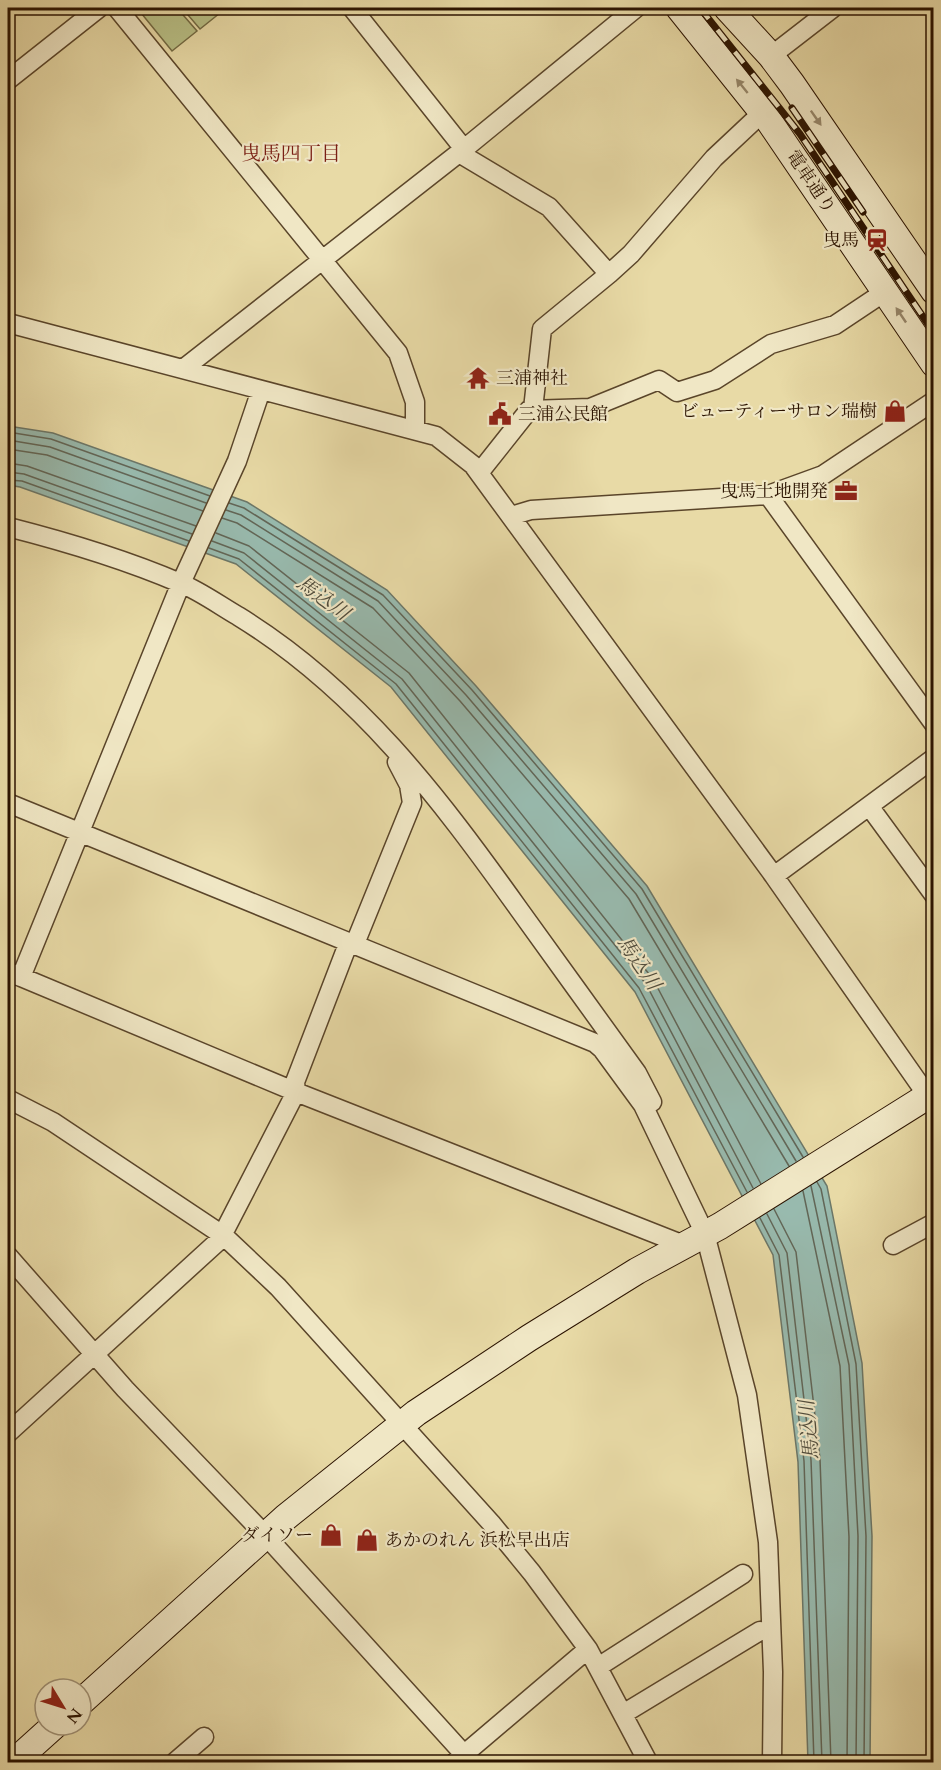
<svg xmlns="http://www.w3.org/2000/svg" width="941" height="1770" font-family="Cardo,'Noto Serif JP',serif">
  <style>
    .green { fill: #b8bf85; stroke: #726942; stroke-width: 1.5 }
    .water { fill: #98baae; stroke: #6c7768; stroke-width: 1.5 }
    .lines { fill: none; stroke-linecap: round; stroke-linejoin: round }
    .shore { stroke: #626657; stroke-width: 1.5 }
    .street-casing { stroke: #5a452a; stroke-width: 21 }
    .secondary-casing { stroke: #2b1300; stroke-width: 28 }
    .street { stroke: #f0e7c5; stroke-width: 18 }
    .secondary { stroke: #f0e7c5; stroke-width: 26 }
    .rail-casing { stroke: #2b1300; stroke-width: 7 }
    .rail { stroke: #f0e7c5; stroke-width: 4.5; stroke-dasharray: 14; stroke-linecap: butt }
    .oneway { fill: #97886c }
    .labels { text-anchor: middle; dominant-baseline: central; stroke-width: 4.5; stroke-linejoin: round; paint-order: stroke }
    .street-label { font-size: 18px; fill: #2b1300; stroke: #f0e7c5 }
    .poi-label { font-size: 18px; fill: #2b1300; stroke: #f0e7c5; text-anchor: end }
    .neighbourhood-label { font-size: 20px; fill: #7a1f14; stroke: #f0e7c5 }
    .water-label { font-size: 20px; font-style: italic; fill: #514d3d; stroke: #f0e7c5 }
  </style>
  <rect width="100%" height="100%" fill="#e8daa6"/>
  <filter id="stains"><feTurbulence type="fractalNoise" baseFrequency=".00333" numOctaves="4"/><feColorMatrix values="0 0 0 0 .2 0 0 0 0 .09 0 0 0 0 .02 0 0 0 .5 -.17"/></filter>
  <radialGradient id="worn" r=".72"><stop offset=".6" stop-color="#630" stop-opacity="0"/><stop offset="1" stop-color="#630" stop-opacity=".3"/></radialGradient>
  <path class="green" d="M137,8H177L197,31L172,51Z
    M182,8H223L225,9L200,29Z"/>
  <path class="water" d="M8,426L53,433L247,502L387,590L476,686L647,886L827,1186L862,1363L872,1536L870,1762H808L798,1462L773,1255L635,992L391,687L236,564L20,487L8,485Z"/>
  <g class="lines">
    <path class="shore" d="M8,432L51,439L210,496
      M8,440L50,447L206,503
      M8,449L47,455L203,511
      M8,463L27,466L196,526
      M8,472L24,474L192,534
      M8,480L22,481L189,541
      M229,503L244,508L383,595L472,690L642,889L803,1157
      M226,510L241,515L378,601L466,695L636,894L796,1161
      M222,518L237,523L373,608L460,701L629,899L789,1166
      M216,533L249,546L409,673L653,979L761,1184
      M212,541L244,553L402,679L646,984L753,1188
      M209,548L239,559L396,684L639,988L747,1192
      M817,1182L821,1189L856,1364L866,1536L864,1762
      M811,1186L849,1365L858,1536L856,1762
      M803,1191L840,1366L849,1537L847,1762
      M774,1209L796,1252L820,1459L831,1762
      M767,1214L787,1253L811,1460L822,1762
      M760,1218L779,1255L804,1461L814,1762"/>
    <g class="street-casing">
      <path id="street" d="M117,8L398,353L415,402V430
        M352,8L464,149
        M771,56L833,8
        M8,80L99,8
        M459,153L549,207L609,274L631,254L714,158L763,112
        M8,323L436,436L473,465L774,876L934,1105
        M183,369L464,149L636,8
        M533,409L542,329L609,274
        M479,473L529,410L590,408L659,380L677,392L715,380L771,344L835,325L874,299
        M768,495L934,724
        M511,516L531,510L768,495L823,475L934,401
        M8,527C67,542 124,559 180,583C200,591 219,605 238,616C357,689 438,796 518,908C558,963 597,1018 637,1073L652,1102
        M8,803L595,1043L602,1049L643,1105L705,1234L747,1395L768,1542L773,1672L772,1762
        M869,806L934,895
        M774,876L934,758
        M354,946L412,803L409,785L397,762
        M8,972L21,977L181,583L237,461L261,390
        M21,977L296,1092L684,1245
        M8,1099L53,1122L224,1236L278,1287L491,1523L532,1573L588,1649L648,1762
        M219,1234L226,1228L296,1092L295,1082L348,944
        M893,1245L934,1223
        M8,1256L125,1389L266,1536L471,1762
        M8,1433L224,1236
        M598,1667L743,1574
        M623,1714L760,1631
        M175,1762L204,1737
        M455,1762L588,1649"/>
    </g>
    <g class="secondary-casing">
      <path id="secondary" d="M679,8L767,118L934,364
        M727,8L771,56L792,84L934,291
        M81,1702L286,1517L416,1413L529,1338L637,1271L720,1226L934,1092
        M14,1762L55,1725"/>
    </g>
    <use href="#street" class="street"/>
    <use href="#secondary" class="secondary"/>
    <g class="rail-casing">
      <path id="rail" d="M700,8L800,134L934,333
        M792,108L863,212"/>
    </g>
    <use href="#rail" class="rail"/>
  </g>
  <defs><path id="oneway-solid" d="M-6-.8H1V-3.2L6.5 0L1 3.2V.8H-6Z" transform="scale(1.5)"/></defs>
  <g class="oneway">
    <use href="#oneway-solid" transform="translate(742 86) rotate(-129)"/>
    <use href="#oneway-solid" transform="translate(816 118) rotate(55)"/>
    <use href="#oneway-solid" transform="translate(901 315) rotate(-124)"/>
  </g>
  <defs>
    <g id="station-bare" transform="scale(1.8)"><path d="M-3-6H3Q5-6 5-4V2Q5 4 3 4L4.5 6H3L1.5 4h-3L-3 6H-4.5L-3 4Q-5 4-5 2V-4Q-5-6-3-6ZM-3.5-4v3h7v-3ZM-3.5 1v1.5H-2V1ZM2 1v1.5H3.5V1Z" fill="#8f2418" stroke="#f0e7c5" stroke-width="2.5" paint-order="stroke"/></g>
    <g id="temple-bare" transform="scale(1.8)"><path d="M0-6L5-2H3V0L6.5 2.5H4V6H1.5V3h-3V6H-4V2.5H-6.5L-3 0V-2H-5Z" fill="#8f2418" stroke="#f0e7c5" stroke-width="2.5" paint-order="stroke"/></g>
    <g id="shop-bare" transform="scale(1.8)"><path d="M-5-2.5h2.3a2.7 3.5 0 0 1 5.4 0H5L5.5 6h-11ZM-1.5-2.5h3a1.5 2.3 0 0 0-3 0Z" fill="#8f2418" stroke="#f0e7c5" stroke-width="2.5" paint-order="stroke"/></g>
    <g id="civic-bare" transform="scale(1.8)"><path d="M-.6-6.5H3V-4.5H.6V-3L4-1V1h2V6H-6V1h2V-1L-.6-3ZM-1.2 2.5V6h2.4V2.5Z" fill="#8f2418" stroke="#f0e7c5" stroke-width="2.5" paint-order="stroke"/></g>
    <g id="office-bare" transform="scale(1.8)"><path d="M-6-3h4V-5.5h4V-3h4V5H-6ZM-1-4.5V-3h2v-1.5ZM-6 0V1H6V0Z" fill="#8f2418" stroke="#f0e7c5" stroke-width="2.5" paint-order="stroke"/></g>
  </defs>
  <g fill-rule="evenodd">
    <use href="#station-bare" x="877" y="240"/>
    <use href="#temple-bare" x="478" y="378"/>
    <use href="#shop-bare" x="895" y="411"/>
    <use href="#civic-bare" x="500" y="414"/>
    <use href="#office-bare" x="846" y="491"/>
    <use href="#shop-bare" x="331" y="1535"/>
    <use href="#shop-bare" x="367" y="1540"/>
  </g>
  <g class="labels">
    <g class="street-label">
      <text transform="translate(811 182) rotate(56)">電車通り</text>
    </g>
    <g class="poi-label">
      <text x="859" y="240">曳馬</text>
      <text x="496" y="378" text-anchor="start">三浦神社</text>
      <text x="877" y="411">ビューティーサロン瑞樹</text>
      <text x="518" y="414" text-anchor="start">三浦公民館</text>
      <text x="828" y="491">曳馬土地開発</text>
      <text x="313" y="1535">ダイソー</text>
      <text x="385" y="1540" text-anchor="start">あかのれん 浜松早出店</text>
    </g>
    <g class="neighbourhood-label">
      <text x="291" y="153">曳馬四丁目</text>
    </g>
    <g class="water-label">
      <text transform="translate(323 598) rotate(36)">馬込川</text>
      <text transform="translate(639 963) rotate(56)">馬込川</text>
      <text transform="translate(809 1430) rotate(-95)">馬込川</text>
    </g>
  </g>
  <rect width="941" height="1770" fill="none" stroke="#e8daa6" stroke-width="30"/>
  <rect x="9" y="9" width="923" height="1752" fill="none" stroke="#2b1300" stroke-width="3"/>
  <rect x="15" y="15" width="911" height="1740" fill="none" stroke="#2b1300" stroke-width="1.5"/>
  <g transform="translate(63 1707) rotate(128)"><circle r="28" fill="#f0e7c5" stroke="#a19276" stroke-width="1.5"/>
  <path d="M0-4.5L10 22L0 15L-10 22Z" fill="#8f2418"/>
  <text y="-9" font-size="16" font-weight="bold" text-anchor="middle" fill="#2b1300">N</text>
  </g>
  <rect width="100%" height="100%" filter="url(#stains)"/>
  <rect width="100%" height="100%" fill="url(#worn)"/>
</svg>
